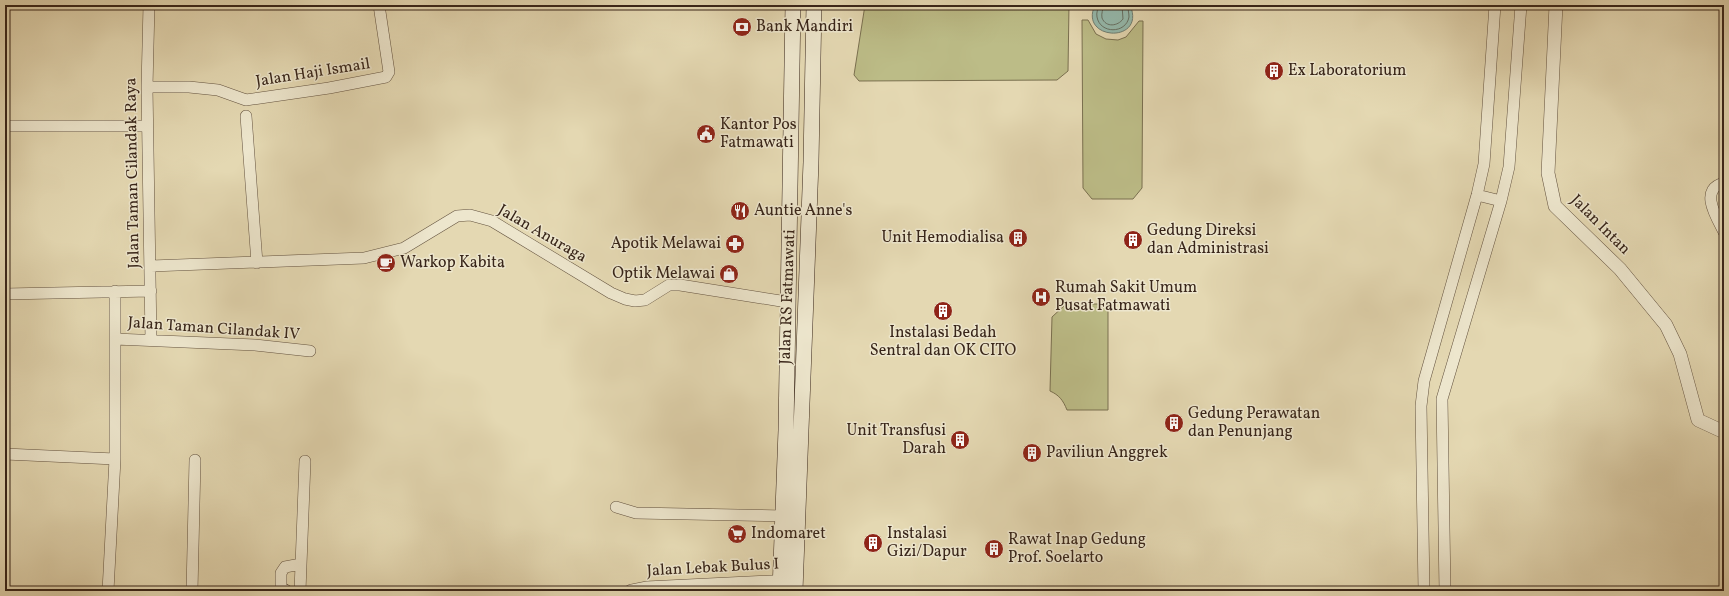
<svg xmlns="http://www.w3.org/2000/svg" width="1729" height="596" font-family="Vollkorn,serif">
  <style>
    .green { fill: #bcbc87; stroke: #7a7050 }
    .water { fill: #95baad; stroke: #707e72 }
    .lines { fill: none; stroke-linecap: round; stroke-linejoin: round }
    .shore { stroke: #667063; stroke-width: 1 }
    .minor-casing { stroke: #63523f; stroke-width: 12 }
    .tertiary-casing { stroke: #63523f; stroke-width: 14 }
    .secondary-casing { stroke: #382519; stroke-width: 16 }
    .minor { stroke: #ede6cd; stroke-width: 11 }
    .tertiary { stroke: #ede6cd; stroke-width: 13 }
    .secondary { stroke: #ede6cd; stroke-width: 15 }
    .labels { text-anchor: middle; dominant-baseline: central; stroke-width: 3; stroke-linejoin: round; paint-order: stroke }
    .poi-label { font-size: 16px; fill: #382519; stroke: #ede6cd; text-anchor: start }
    .street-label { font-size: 16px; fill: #382519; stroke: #ede6cd }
  </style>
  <rect width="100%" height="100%" fill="#e4d8b2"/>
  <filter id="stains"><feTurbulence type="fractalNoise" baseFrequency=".005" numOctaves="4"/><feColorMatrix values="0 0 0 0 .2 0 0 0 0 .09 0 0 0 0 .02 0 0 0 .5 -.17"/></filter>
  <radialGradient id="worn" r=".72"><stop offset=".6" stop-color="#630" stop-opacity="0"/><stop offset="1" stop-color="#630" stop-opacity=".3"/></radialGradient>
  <path class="green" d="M865,5H1069L1068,71L1057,80L859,81L854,75Z
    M1082,20H1088L1096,34L1106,39L1118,40L1126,37L1139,21H1143L1142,188L1133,199H1092L1083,188Z
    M1066,304H1108V410H1067C1063,400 1059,395 1050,391L1052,317Z"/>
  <path class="water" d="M1095,5H1130C1147,44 1078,41 1095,5Z"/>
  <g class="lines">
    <path class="shore" d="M1099,5C1098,9 1096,13 1097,17C1100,34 1126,34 1129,17C1129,13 1128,9 1127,5
      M1104,5C1103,9 1101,14 1102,18C1106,28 1118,26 1123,19L1122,5"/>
    <g class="minor-casing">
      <path id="minor" d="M149,5L147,87L151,340
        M147,87H189L218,90L246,100L329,88L386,77L389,72L379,5
        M246,116L257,263
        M5,126H147
        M1724,183C1698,189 1717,218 1724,232
        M1477,195L1501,201
        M151,266L364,258L404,248L457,216L470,215L492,221L611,293L625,299L635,301L645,300L669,285H680L787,302
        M5,294L151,291
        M115,339L255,345L310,351
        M5,454L115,459
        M616,507L636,513L783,516
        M108,591L115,459V291
        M192,591L195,460
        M287,591L281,587V573L285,567L301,564
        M300,591L305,461
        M1424,591L1421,406L1424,381L1477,195L1484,164L1495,5
        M1445,591L1442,399L1501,201L1509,167L1521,5"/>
    </g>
    <g class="tertiary-casing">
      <path id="tertiary" d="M1556,5L1548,173L1555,206L1620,269L1666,325L1680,354L1698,420L1724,432
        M631,591L646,588L791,581"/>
    </g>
    <g class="secondary-casing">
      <path id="secondary" d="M780,591L786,430L793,5
        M795,591L811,162L814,5"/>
    </g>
    <use href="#minor" class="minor"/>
    <use href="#tertiary" class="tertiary"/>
    <use href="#secondary" class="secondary"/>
  </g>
  <defs>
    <g id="bank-disc" transform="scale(1)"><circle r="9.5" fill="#8f2418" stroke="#ede6cd"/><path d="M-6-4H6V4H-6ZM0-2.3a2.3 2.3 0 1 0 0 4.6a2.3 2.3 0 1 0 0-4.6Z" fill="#fff"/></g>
    <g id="building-disc" transform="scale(1)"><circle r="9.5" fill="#8f2418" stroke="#ede6cd"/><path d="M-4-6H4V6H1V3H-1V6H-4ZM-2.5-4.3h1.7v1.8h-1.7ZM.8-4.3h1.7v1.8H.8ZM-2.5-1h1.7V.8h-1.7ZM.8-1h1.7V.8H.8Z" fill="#fff"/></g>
    <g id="civic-disc" transform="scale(1)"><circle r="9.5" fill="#8f2418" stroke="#ede6cd"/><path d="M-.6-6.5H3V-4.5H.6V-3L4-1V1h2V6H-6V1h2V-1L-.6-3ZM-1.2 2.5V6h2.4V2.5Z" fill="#fff"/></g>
    <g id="restaurant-disc" transform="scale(1)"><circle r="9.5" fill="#8f2418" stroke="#ede6cd"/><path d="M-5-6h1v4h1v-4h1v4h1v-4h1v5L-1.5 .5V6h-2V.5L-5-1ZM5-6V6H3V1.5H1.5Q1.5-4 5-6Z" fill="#fff"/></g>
    <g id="pharmacy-disc" transform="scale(1)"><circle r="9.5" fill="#8f2418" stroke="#ede6cd"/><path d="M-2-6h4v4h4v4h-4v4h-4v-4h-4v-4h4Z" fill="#fff"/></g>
    <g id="cafe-disc" transform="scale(1)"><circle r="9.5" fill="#8f2418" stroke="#ede6cd"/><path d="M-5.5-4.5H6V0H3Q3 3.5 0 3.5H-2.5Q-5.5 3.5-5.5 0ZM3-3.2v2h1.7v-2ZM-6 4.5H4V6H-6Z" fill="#fff"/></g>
    <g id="shop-disc" transform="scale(1)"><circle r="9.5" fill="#8f2418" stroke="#ede6cd"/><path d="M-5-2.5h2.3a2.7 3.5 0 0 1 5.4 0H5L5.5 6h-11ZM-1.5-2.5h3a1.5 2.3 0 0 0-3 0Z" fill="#fff"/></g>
    <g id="hospital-disc" transform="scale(1)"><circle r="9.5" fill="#8f2418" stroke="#ede6cd"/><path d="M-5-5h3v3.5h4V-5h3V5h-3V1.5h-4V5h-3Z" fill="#fff"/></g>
    <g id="supermarket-disc" transform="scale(1)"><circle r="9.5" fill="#8f2418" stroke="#ede6cd"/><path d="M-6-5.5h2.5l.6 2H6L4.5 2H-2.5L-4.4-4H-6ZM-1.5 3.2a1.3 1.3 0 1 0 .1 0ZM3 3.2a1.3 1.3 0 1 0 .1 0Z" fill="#fff"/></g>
  </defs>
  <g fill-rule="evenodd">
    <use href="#bank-disc" x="742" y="27"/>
    <use href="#building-disc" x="1274" y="71"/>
    <use href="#civic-disc" x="706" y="134"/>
    <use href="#restaurant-disc" x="740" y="211"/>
    <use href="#building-disc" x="1018" y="238"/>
    <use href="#building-disc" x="1133" y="240"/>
    <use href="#pharmacy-disc" x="735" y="244"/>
    <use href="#cafe-disc" x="386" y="263"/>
    <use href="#shop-disc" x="729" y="274"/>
    <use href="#hospital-disc" x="1041" y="297"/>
    <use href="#building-disc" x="943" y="311"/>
    <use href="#building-disc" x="1174" y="423"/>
    <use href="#building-disc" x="960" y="440"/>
    <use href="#building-disc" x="1032" y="453"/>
    <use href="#supermarket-disc" x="737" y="534"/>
    <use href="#building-disc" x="873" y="543"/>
    <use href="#building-disc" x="994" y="549"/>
  </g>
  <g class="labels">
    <g class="poi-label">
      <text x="756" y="27">Bank Mandiri</text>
      <text x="1288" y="71">Ex Laboratorium</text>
      <text x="720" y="125">Kantor Pos<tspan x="720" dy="18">Fatmawati</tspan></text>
      <text x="754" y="211">Auntie Anne's</text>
      <text x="1147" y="231">Gedung Direksi<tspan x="1147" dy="18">dan Administrasi</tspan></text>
      <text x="1004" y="238" text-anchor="end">Unit Hemodialisa</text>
      <text x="721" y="244" text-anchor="end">Apotik Melawai</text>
      <text x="400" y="263">Warkop Kabita</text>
      <text x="715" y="274" text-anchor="end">Optik Melawai</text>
      <text x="1055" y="288">Rumah Sakit Umum<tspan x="1055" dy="18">Pusat Fatmawati</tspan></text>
      <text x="943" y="333" text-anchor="middle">Instalasi Bedah<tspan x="943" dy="18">Sentral dan OK CITO</tspan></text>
      <text x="1188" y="414">Gedung Perawatan<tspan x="1188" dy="18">dan Penunjang</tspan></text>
      <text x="946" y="431" text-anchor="end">Unit Transfusi<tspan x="946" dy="18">Darah</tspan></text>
      <text x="1046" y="453">Paviliun Anggrek</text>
      <text x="751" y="534">Indomaret</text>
      <text x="887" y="534">Instalasi<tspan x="887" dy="18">Gizi/Dapur</tspan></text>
      <text x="1008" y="540">Rawat Inap Gedung<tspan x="1008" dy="18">Prof. Soelarto</tspan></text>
    </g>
    <g class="street-label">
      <text transform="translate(313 73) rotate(-9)">Jalan Haji Ismail</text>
      <text transform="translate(133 173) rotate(-91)">Jalan Taman Cilandak Raya</text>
      <text transform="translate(1600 225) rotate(45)">Jalan Intan</text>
      <text transform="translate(542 234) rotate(30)">Jalan Anuraga</text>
      <text transform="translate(788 297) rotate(-88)">Jalan RS Fatmawati</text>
      <text transform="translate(214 329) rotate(4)">Jalan Taman Cilandak IV</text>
      <text transform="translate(713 568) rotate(-3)">Jalan Lebak Bulus I</text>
    </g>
  </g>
  <rect width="1729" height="596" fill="none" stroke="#e4d8b2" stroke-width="20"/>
  <rect x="6" y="6" width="1717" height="584" fill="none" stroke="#382519" stroke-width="2"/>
  <rect x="10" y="10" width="1709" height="576" fill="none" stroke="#382519"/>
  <rect width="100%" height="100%" filter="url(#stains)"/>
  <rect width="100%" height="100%" fill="url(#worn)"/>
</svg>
